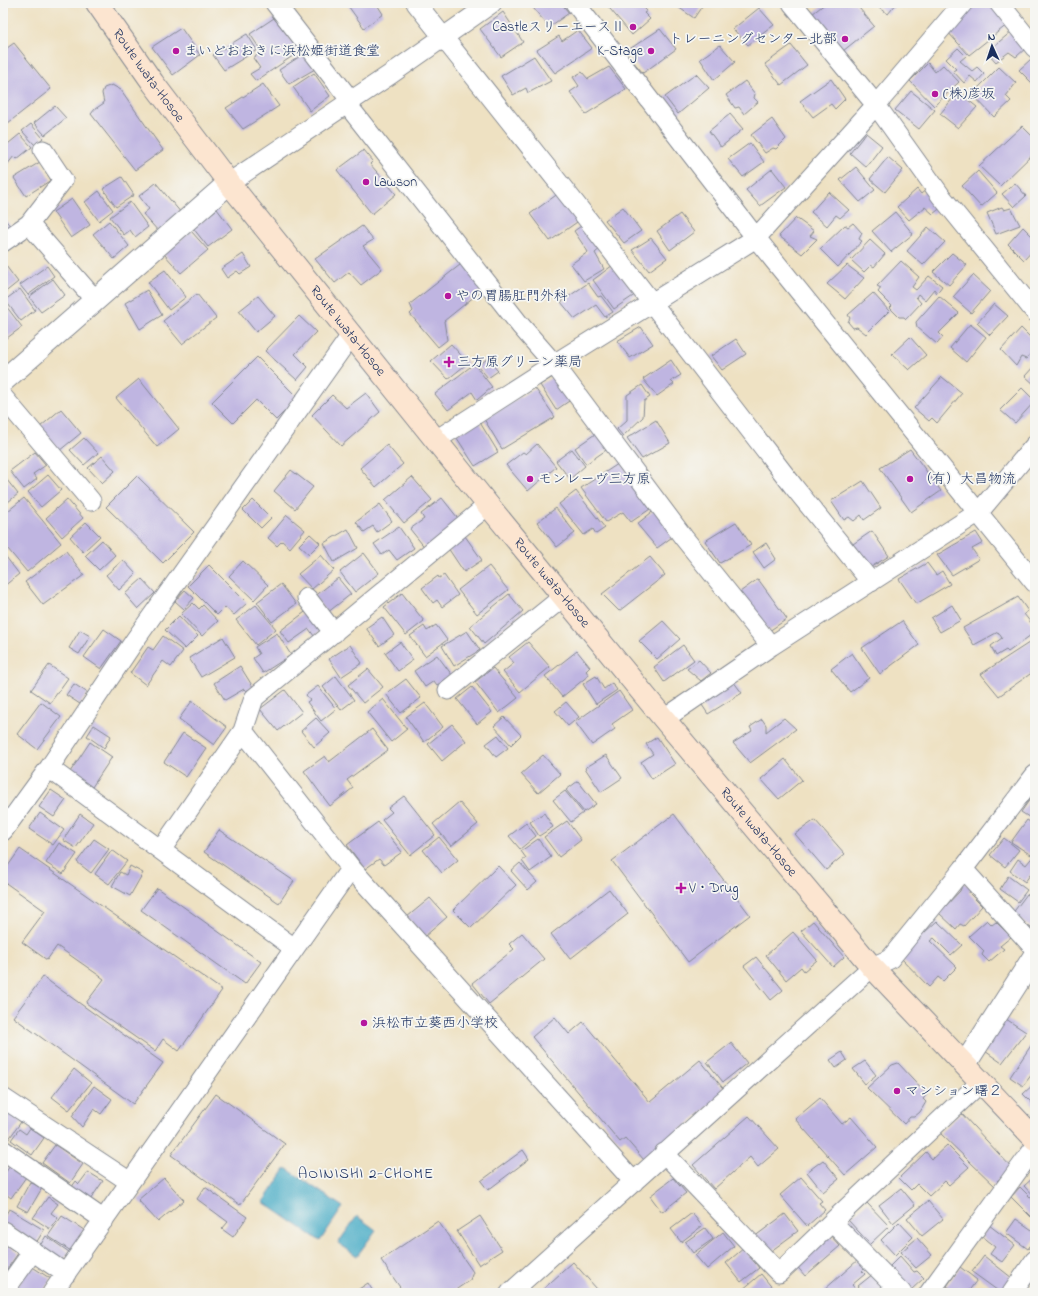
<svg xmlns="http://www.w3.org/2000/svg" width="1038" height="1296" font-family="'Indie Flower','Klee One',sans-serif">
  <style>
    .water { fill: #45aac5; stroke: #306c92 }
    .building { fill: #bfb5e1 }
    .lines { fill: none; stroke-linecap: round; stroke-linejoin: round }
    .minor-casing { stroke: #848890; stroke-width: 21 }
    .tertiary-casing { stroke: #848890; stroke-width: 24 }
    .secondary-casing { stroke: #848890; stroke-width: 24 }
    .minor { stroke: #fff; stroke-width: 19 }
    .tertiary { stroke: #fff; stroke-width: 22 }
    .secondary { stroke: #fce5d0; stroke-width: 22 }
    .poi-dot { fill: #b5179e; stroke: #f6f6f2; stroke-width: 1.5 }
    .labels { text-anchor: middle; dominant-baseline: central; stroke-width: 3.5; stroke-linejoin: round; paint-order: stroke }
    .poi-label { font-size: 14px; fill: #1b2f5e; stroke: #f6f6f2; text-anchor: start }
    .street-label { font-size: 14px; fill: #1b2f5e; stroke: #f6f6f2 }
    .neighbourhood-label { font-size: 15px; letter-spacing: 1px; fill: #1b2f5e; stroke: #f6f6f2 }
  </style>
  <rect width="100%" height="100%" fill="#f6f6f2"/>
  <filter id="ink" filterUnits="userSpaceOnUse"><feTurbulence type="fractalNoise" baseFrequency=".025" numOctaves="2"/><feDisplacementMap in="SourceGraphic" scale="8" xChannelSelector="R" yChannelSelector="G"/><feConvolveMatrix kernelMatrix="1 2 1 2 8 2 1 2 1" color-interpolation-filters="sRGB"/></filter>
  <filter id="wash" filterUnits="userSpaceOnUse"><feTurbulence type="fractalNoise" baseFrequency=".012" numOctaves="4" result="noise"/><feDisplacementMap in="SourceGraphic" scale="16" xChannelSelector="R" yChannelSelector="G"/><feGaussianBlur stdDeviation="0.9" result="paint"/><feColorMatrix in="noise" values="0 0 0 0 0 0 0 0 0 0 0 0 0 0 0 0 0 1.4 0 .05"/><feComposite in="paint" operator="in"/></filter>
  <g filter="url(#wash)">
    <rect width="100%" height="100%" fill="#eee1c2"/>
    <path class="water" d="M286,1168L343,1207L320,1241L263,1202Z
      M357,1216L376,1230L357,1256L338,1243Z"/>
    <g id="blocks">
      <path class="building" d="M346,3H376L383,14L364,28Z
        M529,3H561L569,13L549,27Z
        M605,3H639L647,11L644,13L650,19L632,35Z
        M677,3H704L694,18L675,5Z
        M826,3H855L874,26L843,51L812,14Z
        M874,3H897L888,14Z
        M976,3H990L1008,24L969,55L945,29Z
        M759,8L774,25L748,45L733,29Z
        M503,12L523,42L501,57L480,29Z
        M274,18L300,51L256,81L250,74L260,68L253,58L262,52L250,34Z
        M181,28L200,55L173,75L152,47Z
        M660,29L676,49L643,73L625,52Z
        M578,30L592,48L555,73L537,50L559,36L562,41Z
        M1012,31L1026,48L1016,57L1009,52L996,62L987,52Z
        M247,34L257,50L224,70L213,55Z
        M14,43L51,89L3,127V51Z
        M720,45L735,62L714,80L700,59Z
        M791,45L807,65L781,85L765,64Z
        M958,48L966,56L960,61L972,71L977,67L984,74L977,82L970,76L964,83L953,71L956,69L946,59Z
        M305,53L315,69L289,84L279,70Z
        M534,56L551,81L528,93L526,88L513,95L501,76Z
        M1031,59L1035,63V86L1019,70Z
        M928,63L935,72L943,65L959,82L934,106L910,81Z
        M609,67L626,89L586,114L570,92L579,86L573,77L582,72L588,79Z
        M999,67L1016,83L1006,96L1011,101L994,117L972,94Z
        M314,73L330,96L310,111L293,87Z
        M696,74L709,88L678,114L665,97Z
        M831,79L845,99L835,109L831,104L813,117L800,101Z
        M745,81L755,94L754,98L758,102L744,114L739,107L735,108L726,95Z
        M263,84L279,106L243,129L226,108Z
        M112,85L121,90L163,150L135,170L91,114L95,109L104,103L102,93L104,88Z
        M911,91L935,110L919,129L895,110Z
        M958,92L977,107L958,128L940,114Z
        M55,106L66,118L45,135L34,123Z
        M730,114L743,129L721,147L709,131Z
        M772,119L786,139L776,149L773,148L765,153L751,135Z
        M31,124L43,138L35,145L22,131Z
        M1022,126L1035,139V152L1000,186L979,166Z
        M866,133L882,146L866,167L850,153Z
        M20,134L32,147L17,159L14,156L7,165L3,160V148Z
        M750,143L764,162L743,177L728,159Z
        M364,150L373,161L370,164L396,194L372,214L337,170Z
        M888,157L903,170L885,192L870,179Z
        M40,162L51,180L26,196L14,178Z
        M856,167L875,190L860,202L840,180Z
        M772,169L786,187L760,206L746,190Z
        M978,171L997,193L981,207L962,186Z
        M122,177L134,195L116,207L103,189Z
        M156,183L182,214L159,232L143,214L149,209L139,196Z
        M1015,183L1026,196L1014,207L1002,194Z
        M929,187L943,206L933,214L925,207L909,220L897,207L917,189L921,194Z
        M99,191L113,210L99,221L85,202Z
        M829,192L849,210L840,218L836,215L827,226L811,212Z
        M559,193L580,220L550,241L530,214Z
        M72,199L90,225L71,238L53,212Z
        M130,202L148,227L135,237L130,230L124,235L110,217Z
        M623,207L641,231L624,243L605,220Z
        M1002,207L1004,210L1011,208L1020,225L996,234L987,213Z
        M217,209L232,229L208,247L193,228Z
        M895,212L913,234L891,252L872,231Z
        M680,214L694,232L670,250L657,231Z
        M3,217L11,227L3,233Z
        M796,218L814,231L810,236L817,239L802,254L779,236Z
        M109,221L129,246L114,259L93,234Z
        M853,223L862,233L859,239L862,241L838,267L820,249L845,225L848,227Z
        M584,224L602,247L595,253L604,269L584,281L571,264L588,252L574,231Z
        M362,226L373,240L363,246L382,269L361,285L349,272L335,283L315,259Z
        M928,227L945,242L923,265L907,251Z
        M1023,227L1035,239V248L1024,260L1008,244Z
        M191,231L208,250L181,273L164,254Z
        M651,238L667,258L649,271L632,250Z
        M870,240L885,254L874,267L871,265L864,272L851,260Z
        M952,253L967,265L949,285L933,272Z
        M243,254L251,267L240,274L237,271L227,278L221,269Z
        M465,261L486,287L444,321L447,340L438,347L410,314L413,311L410,304Z
        M901,261L919,277L912,287L916,290L929,276L942,286L937,293L934,289L925,300L918,294L916,297L921,303L906,319L904,317H899L890,308L892,306L878,292L881,288L877,286Z
        M3,262L18,282L3,294Z
        M613,265L636,294L614,309L593,280Z
        M847,265L864,278L845,299L827,284Z
        M47,266L54,276L28,295L20,285Z
        M165,270L186,297L169,310L148,282Z
        M973,275L990,291L971,313L953,297Z
        M53,279L65,295L41,312L29,297Z
        M588,283L598,297L601,296L613,312L605,317L596,305L575,319L561,302Z
        M20,289L35,310L21,321L5,300Z
        M147,290L162,315L140,329L125,303Z
        M873,293L889,311L866,334L857,327L853,328L848,322L850,318L848,315Z
        M197,294L216,318L182,344L163,321Z
        M258,296L275,316L256,332L239,311Z
        M939,296L959,313L939,333L943,337L937,344L917,327L916,322Z
        M3,302L22,327L7,338L3,333Z
        M994,304L1008,316L990,335L977,323Z
        M299,316L316,332L295,354L308,367L297,380L265,351Z
        M970,324L986,337L966,362L950,348Z
        M641,327L653,344L630,358L617,341Z
        M1021,328L1035,342V349L1026,359L1021,357L1016,366L1001,350Z
        M910,337L926,355L909,370L892,354Z
        M736,339L746,354L722,370L711,356Z
        M451,344L468,363L448,379L431,361Z
        M257,357L298,398L276,420L256,400L233,423L212,402Z
        M487,359L498,371L488,378L478,366Z
        M671,360L681,375L671,381L674,384L657,396L643,379Z
        M474,364L492,387L477,400L472,392L448,410L435,394Z
        M1035,365V385L1025,376Z
        M556,375L572,399L556,410L540,385Z
        M942,377L962,393L937,423L932,418L929,421L914,408Z
        M139,379L179,429L157,447L116,398Z
        M642,385L650,397L644,401L643,417L623,436L617,429L627,420V395Z
        M535,388L555,417L502,449L484,419Z
        M1022,388L1035,401L1015,423L1000,410Z
        M366,393L380,412L341,446L312,415L332,395L346,408Z
        M61,409L81,433L59,451L40,427Z
        M656,420L670,443L642,459L627,438Z
        M479,421L498,452L475,466L455,435Z
        M598,432L609,448L586,464L575,448Z
        M84,438L98,453L84,465L70,450Z
        M537,444L556,467L528,491L506,465L523,452L526,454Z
        M387,445L403,464L376,487L360,468Z
        M572,449L585,466L570,479L556,461Z
        M910,449L941,491L911,512L880,468Z
        M35,452L46,465L33,474L37,479L24,489L10,471Z
        M102,456L115,471L102,483L88,468Z
        M621,462L653,507L631,522L623,512L606,522L581,488Z
        M291,470L313,487L295,509L274,491Z
        M3,475L18,494L3,506Z
        M48,475L61,490L41,507L28,492Z
        M137,476L194,532L163,563L106,507Z
        M412,477L432,500L404,523L385,500Z
        M863,481L881,508L864,520L861,515L854,521L849,517L844,520L831,501Z
        M576,491L605,528L596,534L593,529L584,535L559,504Z
        M24,498L61,543L27,572L3,543V515Z
        M442,498L461,522L426,549L410,529L424,519L421,514Z
        M67,499L83,518L62,537L46,518Z
        M253,500L271,518L261,528L243,510Z
        M380,504L392,521L377,532L373,526L364,532L356,522Z
        M556,508L575,533L557,547L537,522Z
        M656,509L675,535L657,548L637,524Z
        M287,515L305,530L290,548L282,541L277,546L268,538Z
        M86,522L100,536L83,552L70,537Z
        M736,522L751,545L720,563L705,541Z
        M399,527L414,548L397,560L389,550L382,555L374,544Z
        M348,529L358,548L334,562L324,543Z
        M872,531L889,556L871,567L853,544Z
        M976,532L983,543L972,549L979,559L952,575L937,555Z
        M310,534L320,543L309,554L299,545Z
        M465,536L482,560L464,572L448,548Z
        M102,540L115,555L99,570L85,556Z
        M766,543L776,559L764,568L753,552Z
        M66,551L84,575L43,605L25,582Z
        M3,553L19,574L3,587Z
        M364,553L379,573L355,592L340,572Z
        M321,555L334,570L312,589L298,574Z
        M650,557L665,575L619,611L602,594Z
        M123,560L136,574L119,590L106,575Z
        M243,561L268,585L254,600L229,576Z
        M927,563L936,575L942,571L950,584L916,604L899,579Z
        M209,565L247,603L234,615L225,607L217,615L188,586Z
        M489,566L508,590L477,614L458,590Z
        M444,575L458,595L442,607L437,600L433,603L422,588L438,576L439,578Z
        M338,578L351,594L327,613L314,597Z
        M142,579L155,593L138,609L125,594Z
        M758,579L787,619L769,631L740,592Z
        M281,584L296,604L272,622L257,602Z
        M185,590L194,598L184,609L175,601Z
        M402,593L424,621L406,635L384,607Z
        M509,594L523,611L484,644L470,626Z
        M1018,597L1028,611L1024,614L1035,628V632L1008,652L1006,650L996,656L991,646L1002,638L998,632L974,645L963,628Z
        M193,603L199,609L203,605L218,621L202,636L181,614Z
        M256,605L276,629L256,645L236,620Z
        M952,605L961,620L940,632L931,618Z
        M309,609L324,628L314,636L309,629L289,643L280,631Z
        M179,616L198,636L185,649L165,630Z
        M382,617L394,635L379,646L366,628Z
        M663,621L680,639L657,659L639,641Z
        M902,621L919,645L880,674L862,648Z
        M436,625L447,640L425,656L410,636L424,626L427,631Z
        M104,629L121,641L101,669L84,657Z
        M80,630L90,636L79,654L69,648Z
        M467,631L480,650L454,666L442,646Z
        M277,633L291,655L263,673L253,658L259,654L255,647Z
        M163,636L183,651L171,667L163,661L146,685L130,673L148,647L153,650Z
        M223,637L235,657L201,677L189,658Z
        M1035,639V663L1030,667L1033,672L999,696L981,674Z
        M400,642L413,660L398,671L385,653Z
        M528,642L550,667L520,692L503,672L514,663L509,657Z
        M350,645L362,663L341,677L329,659Z
        M683,645L694,660L664,682L654,667Z
        M577,651L590,667L586,671L589,675L562,697L545,676Z
        M852,653L869,678L850,692L831,669Z
        M437,655L452,675L437,685L434,681L425,687L414,671Z
        M699,660L711,673L701,681L687,669Z
        M49,665L68,678L50,703L31,690Z
        M240,666L253,687L246,691L244,689L225,700L214,683Z
        M493,668L518,698L499,713L475,682Z
        M368,669L383,687L363,703L348,685Z
        M336,676L354,700L341,710L323,687Z
        M596,676L604,689L612,683L617,690L596,704L583,684Z
        M406,679L421,698L401,713L386,694Z
        M733,681L742,693L708,714L700,702Z
        M74,684L88,693L80,704L66,695Z
        M318,686L336,709L321,721L307,702L310,700L306,695Z
        M472,687L492,712L477,724L457,699Z
        M285,690L302,712L278,731L260,709Z
        M619,691L632,710L612,724L615,729L592,745L575,722Z
        M383,699L407,729L391,742L367,712Z
        M192,701L227,727L214,745L179,719Z
        M41,702L61,717L37,749L17,734Z
        M566,702L579,717L568,726L555,711Z
        M425,703L443,727L424,742L406,717Z
        M504,717L521,735L511,745L494,726Z
        M316,718L330,733L314,747L301,731Z
        M784,718L796,729L750,763L733,743L752,731L750,727L762,719L766,725V732Z
        M452,724L466,741L442,761L428,744Z
        M94,725L111,736L104,748L87,736Z
        M372,729L388,750L347,780L353,788L330,806L304,771L325,756L329,762Z
        M183,733L206,748L186,777L164,762Z
        M498,735L508,748L496,757L486,744Z
        M657,737L675,764L652,779L641,762L653,754L646,744Z
        M90,742L112,757L92,787L70,772Z
        M543,755L560,774L538,793L521,774Z
        M606,755L622,778L601,792L585,768Z
        M785,759L802,780L779,799L761,779Z
        M578,781L596,804L584,812L566,790Z
        M51,790L66,800L54,817L39,807Z
        M565,791L583,813L571,822L553,800Z
        M1035,792V821L1021,812Z
        M404,796L435,835L410,855L382,820L392,812L388,808Z
        M459,802L478,824L451,846L433,824Z
        M40,813L64,830L53,845L29,829Z
        M544,813L553,827L539,836L530,822Z
        M80,814L93,823L76,848L63,840Z
        M674,814L750,915L688,962L612,861Z
        M815,820L845,854L826,870L795,834Z
        M1027,820L1035,825V849L1031,855L1011,842Z
        M567,821L581,840L559,857L544,837Z
        M378,822L402,852L384,865L379,859L365,869L347,845Z
        M526,823L536,836L520,849L509,836Z
        M219,830L294,881L279,903L204,852Z
        M439,837L458,860L442,873L423,850Z
        M1004,838L1019,850L1005,867L990,855Z
        M94,839L109,849L91,873L77,862Z
        M538,839L551,857L530,872L522,861L526,858L521,851Z
        M59,843L77,854L63,874L46,863Z
        M20,849L222,990L179,1051L163,1039L155,1051L86,1003L104,979L57,946L47,960L22,942L45,911L3,881V873Z
        M112,850L127,861L109,884L95,874Z
        M1035,854V868L1025,882L1010,871L1018,859L1026,865Z
        M520,863L537,882L528,890L511,871Z
        M130,866L143,873L130,896L112,886L120,872L126,875Z
        M498,866L516,885L471,928L453,910Z
        M1008,876L1027,890L1018,902L1000,889Z
        M963,883L971,887L969,893L982,906L964,926L960,924L956,929L939,913L960,891Z
        M157,888L261,962L245,984L141,910Z
        M609,889L628,914L570,959L551,934Z
        M1027,894L1035,901V931L1012,914Z
        M430,898L447,917L424,937L407,917Z
        M987,920L992,925L996,922L1011,937L1000,946L1004,949L989,962L982,955L984,951L969,936Z
        M813,921L844,957L833,967L801,931Z
        M937,921L962,945L951,955L934,938L930,941L957,967L943,981L938,977L929,987L899,956Z
        M793,932L817,960L804,971L801,967L786,980L766,955Z
        M522,933L544,959L489,1004L472,983L514,949L509,944Z
        M756,957L783,990L771,1000L744,966Z
        M43,977L163,1063L133,1104L13,1017Z
        M555,1017L569,1034L583,1022L650,1102L700,1060L726,1092L644,1160L625,1138L620,1142L532,1037Z
        M1006,1019L1026,1032L1002,1063L982,1049Z
        M731,1043L747,1063L723,1082L707,1062Z
        M1032,1044L1035,1047V1070L1023,1086L1010,1077Z
        M842,1052L847,1060L836,1068L830,1060Z
        M865,1061L876,1075L865,1084L853,1069Z
        M898,1063L927,1094L923,1099L926,1102L920,1112L914,1117H910L904,1124L867,1088L892,1065Z
        M74,1069L91,1083L69,1110L52,1097Z
        M1035,1083V1106L1023,1094Z
        M94,1086L112,1099L101,1114L94,1109L82,1127L72,1116Z
        M216,1094L285,1144L240,1205L171,1155Z
        M820,1098L842,1124L851,1117L877,1147L845,1175L795,1119Z
        M7,1111L21,1122L8,1140L3,1136V1116Z
        M961,1113L1012,1168L997,1181L1001,1185L997,1188L940,1133Z
        M749,1116L779,1149L758,1167L750,1157L714,1189L693,1165Z
        M30,1128L44,1138L32,1155L11,1140L19,1129L26,1134Z
        M55,1145L83,1164L70,1183L42,1163Z
        M947,1145L969,1167L949,1185L945,1181L929,1196L917,1184L911,1190L899,1178L926,1152L932,1159Z
        M523,1150L529,1159L488,1190L481,1181Z
        M823,1160L839,1179L823,1192L807,1172Z
        M10,1166L26,1177L11,1198L3,1192V1176Z
        M88,1172L103,1181L88,1203L69,1191L76,1181L79,1184Z
        M1035,1176V1198L1024,1186Z
        M801,1177L822,1201L819,1203L825,1210L807,1226L780,1195Z
        M164,1178L184,1200L158,1222L138,1200Z
        M673,1178L686,1193L662,1212L650,1196Z
        M30,1182L42,1188L28,1212L17,1206Z
        M205,1187L247,1217L233,1237L222,1229L228,1222L197,1199Z
        M1020,1187L1035,1202V1213L1031,1217L1011,1197Z
        M901,1188L915,1205L893,1223L879,1205Z
        M48,1197L58,1204L51,1213L58,1218L50,1229L33,1218Z
        M928,1201L943,1219L922,1236L907,1218Z
        M867,1203L889,1226L870,1244L848,1220Z
        M9,1209L44,1230L36,1243L3,1223V1219Z
        M692,1213L702,1226L681,1242L671,1229Z
        M785,1214L798,1231L767,1254L754,1237Z
        M62,1216L84,1230L71,1251L48,1236Z
        M480,1216L502,1250L479,1265L457,1231Z
        M1016,1219L1035,1232V1239L1028,1249L1006,1233Z
        M438,1221L473,1272L470,1280L451,1293H404L381,1260Z
        M899,1222L913,1237L895,1255L881,1240Z
        M989,1225L1015,1245L1002,1262L990,1254L995,1247L981,1236Z
        M705,1228L713,1239L693,1253L685,1242Z
        M723,1232L734,1246L707,1269L695,1255Z
        M829,1234L840,1246L805,1276L795,1264Z
        M46,1236L69,1252L60,1265L38,1249Z
        M917,1238L932,1255L916,1268L901,1252Z
        M3,1242L19,1252L7,1269L3,1266Z
        M744,1248L759,1268L741,1282L726,1263Z
        M900,1256L914,1272L917,1271L924,1278L911,1290L890,1266Z
        M984,1256L1012,1278L1001,1293L972,1272Z
        M859,1259L866,1267L862,1271L865,1274L852,1285L858,1292L826,1293L824,1290Z
        M573,1262L597,1289L593,1293H539Z
        M31,1266L51,1279L42,1293H27L17,1287Z
        M960,1267L977,1280L967,1293H950L952,1290L947,1286Z
        M761,1274L774,1290L771,1293H745L742,1290Z
        M873,1274L883,1288L876,1293H864L858,1286Z
        M368,1283L374,1293H353Z"/>
    </g>
  </g>
  <g filter="url(#ink)">
    <use href="#blocks" fill-opacity="0" stroke="#848890" stroke-width="1"/>
    <g class="lines">
      <g class="minor-casing">
        <path id="minor" d="M275,3L351,101
          M416,3L578,207L794,487L871,582
          M575,3L756,238L1035,583
          M792,3L876,105L941,196L1035,312
          M999,3L1035,48
          M346,103L520,325L554,364L684,538L771,646
          M229,183L391,74L492,3
          M29,224L63,180L43,150
          M3,242L29,224L95,300
          M3,397L91,501
          M436,440L554,364L756,238L876,105L963,3
          M307,598L334,633
          M448,690L563,597
          M664,719L771,646L979,512L1035,445
          M243,731L351,868L634,1182
          M49,768L294,948
          M3,831L49,768L135,640L352,334
          M161,850L243,731L254,698L488,505
          M963,869L1035,949
          M3,1098L130,1182
          M3,1150L104,1220
          M664,1153L779,1273L832,1222L902,1293
          M832,1222L981,1082
          M3,1231L66,1274
          M3,1293L33,1251
          M52,1293L351,868
          M510,1293L872,967L890,959L963,869L1035,775
          M929,1293L1035,1147
          M1012,1293L1035,1260"/>
      </g>
      <g class="tertiary-casing">
        <path id="tertiary" d="M3,381L229,183
          M965,1064L1035,955"/>
      </g>
      <g class="secondary-casing">
        <g id="secondary">
          <path id="s1" d="M97,3L153,83L229,183L488,505L664,719L872,967L1035,1139"/>
        </g>
      </g>
      <use href="#minor" class="minor"/>
      <use href="#tertiary" class="tertiary"/>
      <use href="#secondary" class="secondary"/>
    </g>
  </g>
  <g class="poi-dot">
    <circle cx="633" cy="27" r="4"/>
    <circle cx="845" cy="39" r="4"/>
    <circle cx="176" cy="51" r="4"/>
    <circle cx="651" cy="51" r="4"/>
    <circle cx="935" cy="94" r="4"/>
    <circle cx="366" cy="182" r="4"/>
    <circle cx="448" cy="296" r="4"/>
    <path d="M447 356h4v4h4v4h-4v4h-4v-4h-4v-4h4z"/>
    <circle cx="530" cy="479" r="4"/>
    <circle cx="910" cy="479" r="4"/>
    <path d="M679 882h4v4h4v4h-4v4h-4v-4h-4v-4h4z"/>
    <circle cx="364" cy="1023" r="4"/>
    <circle cx="897" cy="1091" r="4"/>
  </g>
  <g class="labels">
    <g class="poi-label">
      <text x="625" y="27" text-anchor="end">CastleスリーエースⅡ</text>
      <text x="837" y="39" text-anchor="end">トレーニングセンター北部</text>
      <text x="184" y="51">まいどおおきに浜松姫街道食堂</text>
      <text x="643" y="51" text-anchor="end">K-Stage</text>
      <text x="943" y="94">(株)彦坂</text>
      <text x="374" y="182">Lawson</text>
      <text x="456" y="296">やの胃腸肛門外科</text>
      <text x="457" y="362">三方原グリーン薬局</text>
      <text x="538" y="479">モンレーヴ三方原</text>
      <text x="918" y="479">（有）大昌物流</text>
      <text x="689" y="888">V・Drug</text>
      <text x="372" y="1023">浜松市立葵西小学校</text>
      <text x="905" y="1091">マンション曙２</text>
    </g>
    <g class="street-label">
      <text stroke="none"><textPath href="#s1" startOffset="89">Route Iwata-Hosoe</textPath></text>
      <text stroke="none"><textPath href="#s1" startOffset="413">Route Iwata-Hosoe</textPath></text>
      <text stroke="none"><textPath href="#s1" startOffset="737">Route Iwata-Hosoe</textPath></text>
      <text stroke="none"><textPath href="#s1" startOffset="1061">Route Iwata-Hosoe</textPath></text>
    </g>
    <g class="neighbourhood-label">
      <text x="366" y="1174">AOINISHI 2-CHOME</text>
    </g>
  </g>
  <rect width="1038" height="1296" fill="none" stroke="#f6f6f2" stroke-width="16"/>
  <g transform="translate(992 46) rotate(357)" stroke="#f6f6f2" stroke-width="3" paint-order="stroke">
  <path d="M0-3L7 15L0 10L-7 15Z" fill="#1b2f5e"/>
  <text y="-6" font-size="11" font-weight="bold" text-anchor="middle" fill="#1b2f5e">N</text>
  </g>
</svg>
